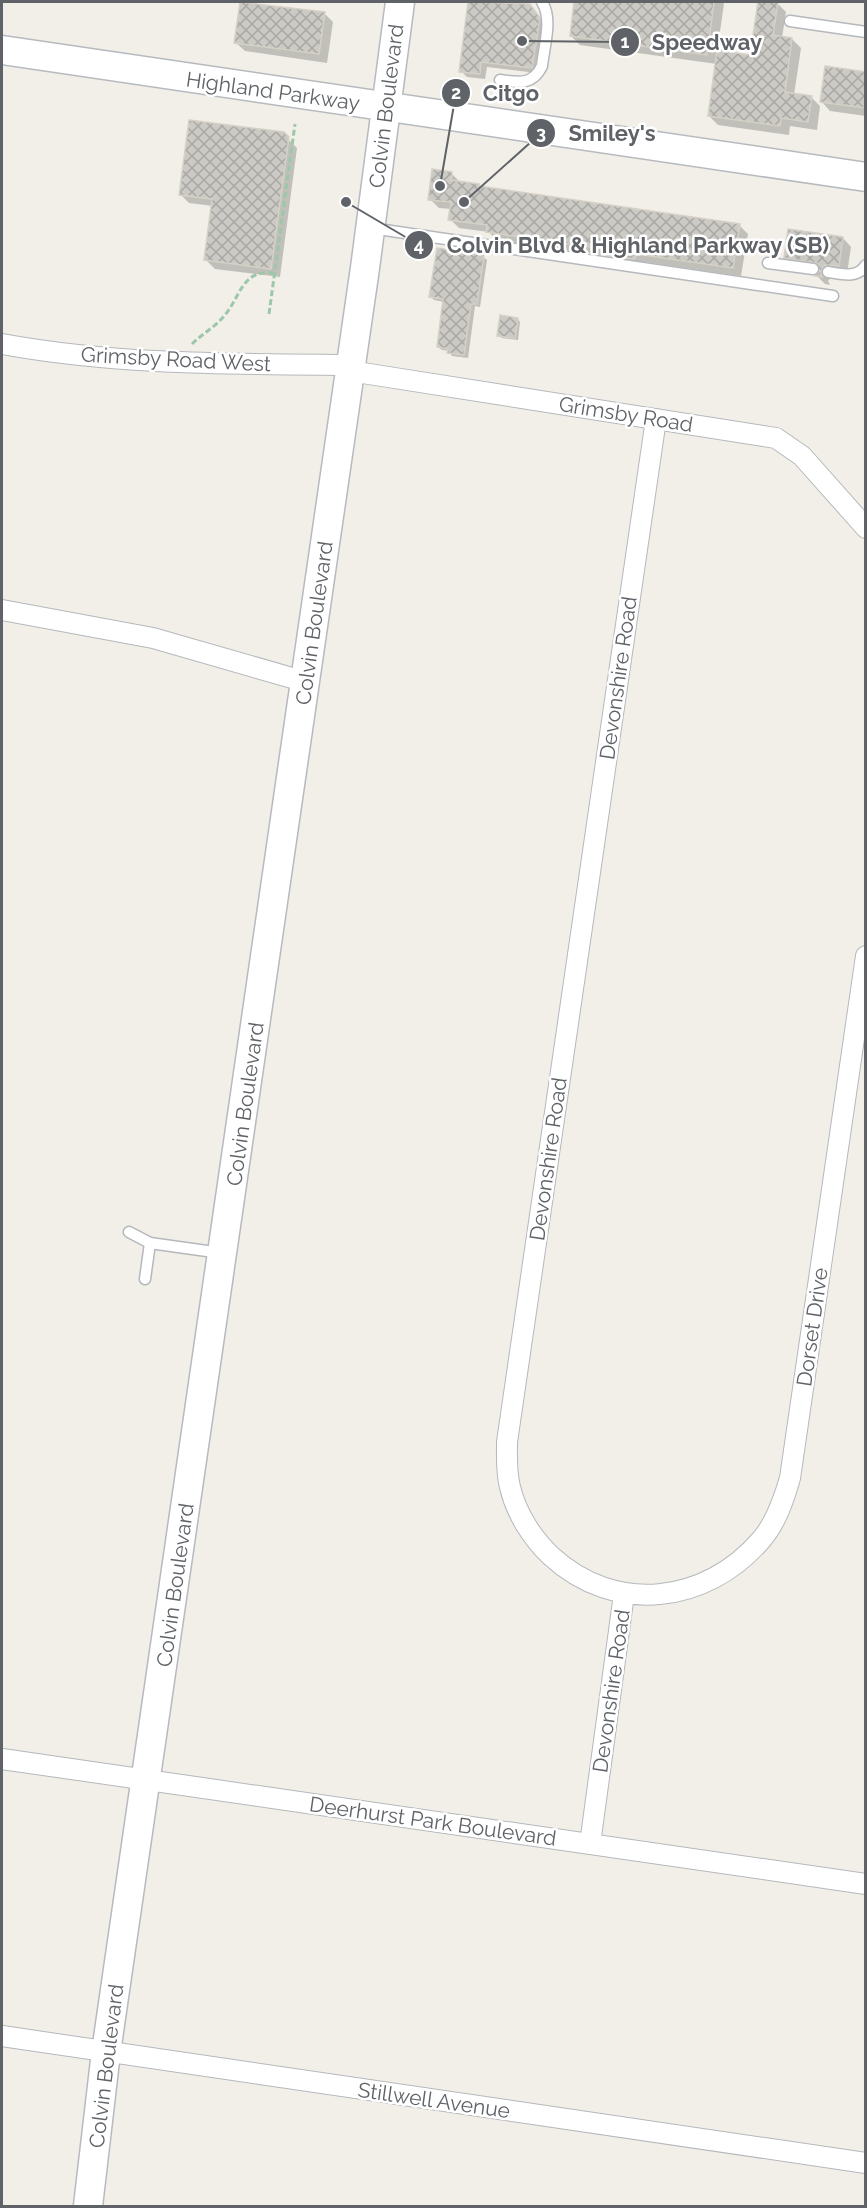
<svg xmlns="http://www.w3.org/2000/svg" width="867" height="2208" font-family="Raleway,sans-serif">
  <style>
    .shadow { fill: #0003 }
    .building { fill: url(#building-cross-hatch); stroke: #d6d1c6; stroke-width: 1.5 }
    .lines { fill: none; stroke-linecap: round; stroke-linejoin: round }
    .lane-casing { stroke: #b5b8bc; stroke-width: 13 }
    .street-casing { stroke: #b5b8bc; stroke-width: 22 }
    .secondary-casing { stroke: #b6babf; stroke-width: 31 }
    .path { stroke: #9cc7a9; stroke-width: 3; stroke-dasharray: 6 3; stroke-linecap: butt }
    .lane { stroke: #fff; stroke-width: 10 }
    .street { stroke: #fff; stroke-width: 20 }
    .secondary { stroke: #fff; stroke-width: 28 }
    .labels { text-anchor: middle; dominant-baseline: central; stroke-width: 5; stroke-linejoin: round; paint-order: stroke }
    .street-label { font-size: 21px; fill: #5f6368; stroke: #fff }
    .leader { fill: none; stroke: #5f6368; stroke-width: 2 }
    .callout-dot { fill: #5f6368; stroke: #fff; stroke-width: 2 }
    .mark-label { font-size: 18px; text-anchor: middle; font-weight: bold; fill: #fff }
    .callout-label { font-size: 22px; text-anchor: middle; font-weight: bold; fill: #5f6368; stroke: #fff; stroke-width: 5; stroke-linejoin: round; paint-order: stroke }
  </style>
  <defs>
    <pattern id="building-cross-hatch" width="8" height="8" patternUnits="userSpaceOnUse" patternTransform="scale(1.5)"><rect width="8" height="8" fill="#cccac5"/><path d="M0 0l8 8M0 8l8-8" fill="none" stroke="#a9a8a4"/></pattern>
  </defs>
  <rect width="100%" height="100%" fill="#f1efe8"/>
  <path class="shadow" d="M241,2L324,13L333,22L327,63L245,51L235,42Z
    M469,2H500L529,5L535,11L545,25L537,73L487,67L485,79L467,77L461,71Z
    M576,2H722L724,4L717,52L751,57L759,2L777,3L786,12L782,38L792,39L801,48L794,95L811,97L820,106L817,130L790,126L789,135L718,125L709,116L717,64L580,45L571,36Z
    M866,73V116L830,111L821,101Z
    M283,134L297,148L280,277L215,269L206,260L213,206L189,203L180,194Z
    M451,173L461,183L478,185L481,188L739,225L748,234L741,276L644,262L643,267L629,265L622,258L496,240L489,232L459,228L450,219L451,209L439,208L430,199Z
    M843,238L851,247L847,274L834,273L828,281L830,285L825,284L817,276L823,270L795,266L786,257Z
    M483,257L487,260L480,307L475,306L468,358L452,356L449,351L442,350L438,347L444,302L434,300L431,297Z
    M518,319L520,322L518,340L502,338L499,335Z"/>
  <path class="building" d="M240,2L325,12L319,54L234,43Z
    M468,2L530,4L540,18L532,68L481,62L480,74L459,72Z
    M574,2H714L707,55L570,36Z
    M758,2H778L773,35L792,38L785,92L812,96L808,122L781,118L780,126L708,116L717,50L750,55Z
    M825,66L866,72V108L820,102Z
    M189,120L284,132L289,137L271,269L204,260L212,199L179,195Z
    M432,169L452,172L451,180L479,184V186L740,224L733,268L636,254L635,259L618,257L619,251L486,232L487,225L448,220L451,202L428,200Z
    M788,229L843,237L839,266L825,265L821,271L823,277L815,276L820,271L817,263L784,258Z
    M437,248L484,255L477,304H471L464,355L447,353L448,349L437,347L443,299L429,297Z
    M500,315L518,318L515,338L497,336Z"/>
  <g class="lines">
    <g class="lane-casing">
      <path id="lane" d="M790,21L866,32
        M500,80C519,83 533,85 542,66C544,46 553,19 542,2
        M371,228L833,296
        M768,263L813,269
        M828,272C842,274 857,279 866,265
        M129,1232L150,1243
        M145,1279L150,1243L221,1253"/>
    </g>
    <g class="street-casing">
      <path id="street" d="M2,344C116,365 235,364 351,365
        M350,371L776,438L802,456L866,528
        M656,419L507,1442C507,1457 506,1472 510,1487C516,1513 532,1538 551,1556C615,1615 706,1604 761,1540C776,1523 784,1499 790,1478L866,956
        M2,610L153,638L306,682
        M2,1759L866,1884
        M590,1844L624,1594
        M2,2036L866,2163"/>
    </g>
    <g class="secondary-casing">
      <path id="secondary" d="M2,50L866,177
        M88,2206L106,2052L365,268L400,2"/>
    </g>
    <path class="path" d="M269,314L295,124
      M192,344C202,334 215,327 224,316C241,297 241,269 274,273"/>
    <use href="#lane" class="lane"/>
    <use href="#street" class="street"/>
    <use href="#secondary" class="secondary"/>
  </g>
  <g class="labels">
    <g class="street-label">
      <text transform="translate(273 91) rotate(8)">Highland Parkway</text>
      <text transform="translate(386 106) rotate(-83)">Colvin Boulevard</text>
      <text transform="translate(176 359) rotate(3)">Grimsby Road West</text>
      <text transform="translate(626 414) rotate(9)">Grimsby Road</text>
      <text transform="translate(314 623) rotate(-82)">Colvin Boulevard</text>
      <text transform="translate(618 678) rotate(-82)">Devonshire Road</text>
      <text transform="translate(245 1104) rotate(-82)">Colvin Boulevard</text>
      <text transform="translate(548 1159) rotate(-82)">Devonshire Road</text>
      <text transform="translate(812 1327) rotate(-82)">Dorset Drive</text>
      <text transform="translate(175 1585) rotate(-82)">Colvin Boulevard</text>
      <text transform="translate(611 1691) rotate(-82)">Devonshire Road</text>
      <text transform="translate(433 1821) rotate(8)">Deerhurst Park Boulevard</text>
      <text transform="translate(106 2066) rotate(-83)">Colvin Boulevard</text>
      <text transform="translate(434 2100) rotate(8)">Stillwell Avenue</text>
    </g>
  </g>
  <path class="leader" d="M522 41L625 42M440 186L456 93M464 202L541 133M346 202L419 245"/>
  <g class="callout-dot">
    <circle cx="522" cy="41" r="6"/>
    <circle cx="440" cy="186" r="6"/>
    <circle cx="464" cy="202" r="6"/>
    <circle cx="346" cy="202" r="6"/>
    <circle cx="625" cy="42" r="15"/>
    <circle cx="456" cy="93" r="15"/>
    <circle cx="541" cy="133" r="15"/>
    <circle cx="419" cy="245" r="15"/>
  </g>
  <g class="mark-label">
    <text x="625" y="48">1</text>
    <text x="456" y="99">2</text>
    <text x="541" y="139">3</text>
    <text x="419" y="251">4</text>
  </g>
  <g class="callout-label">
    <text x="707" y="50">Speedway</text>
    <text x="511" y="101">Citgo</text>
    <text x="612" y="141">Smiley's</text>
    <text x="638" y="253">Colvin Blvd &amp; Highland Parkway (SB)</text>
  </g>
  <rect width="867" height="2208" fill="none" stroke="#5f6368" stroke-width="6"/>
</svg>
